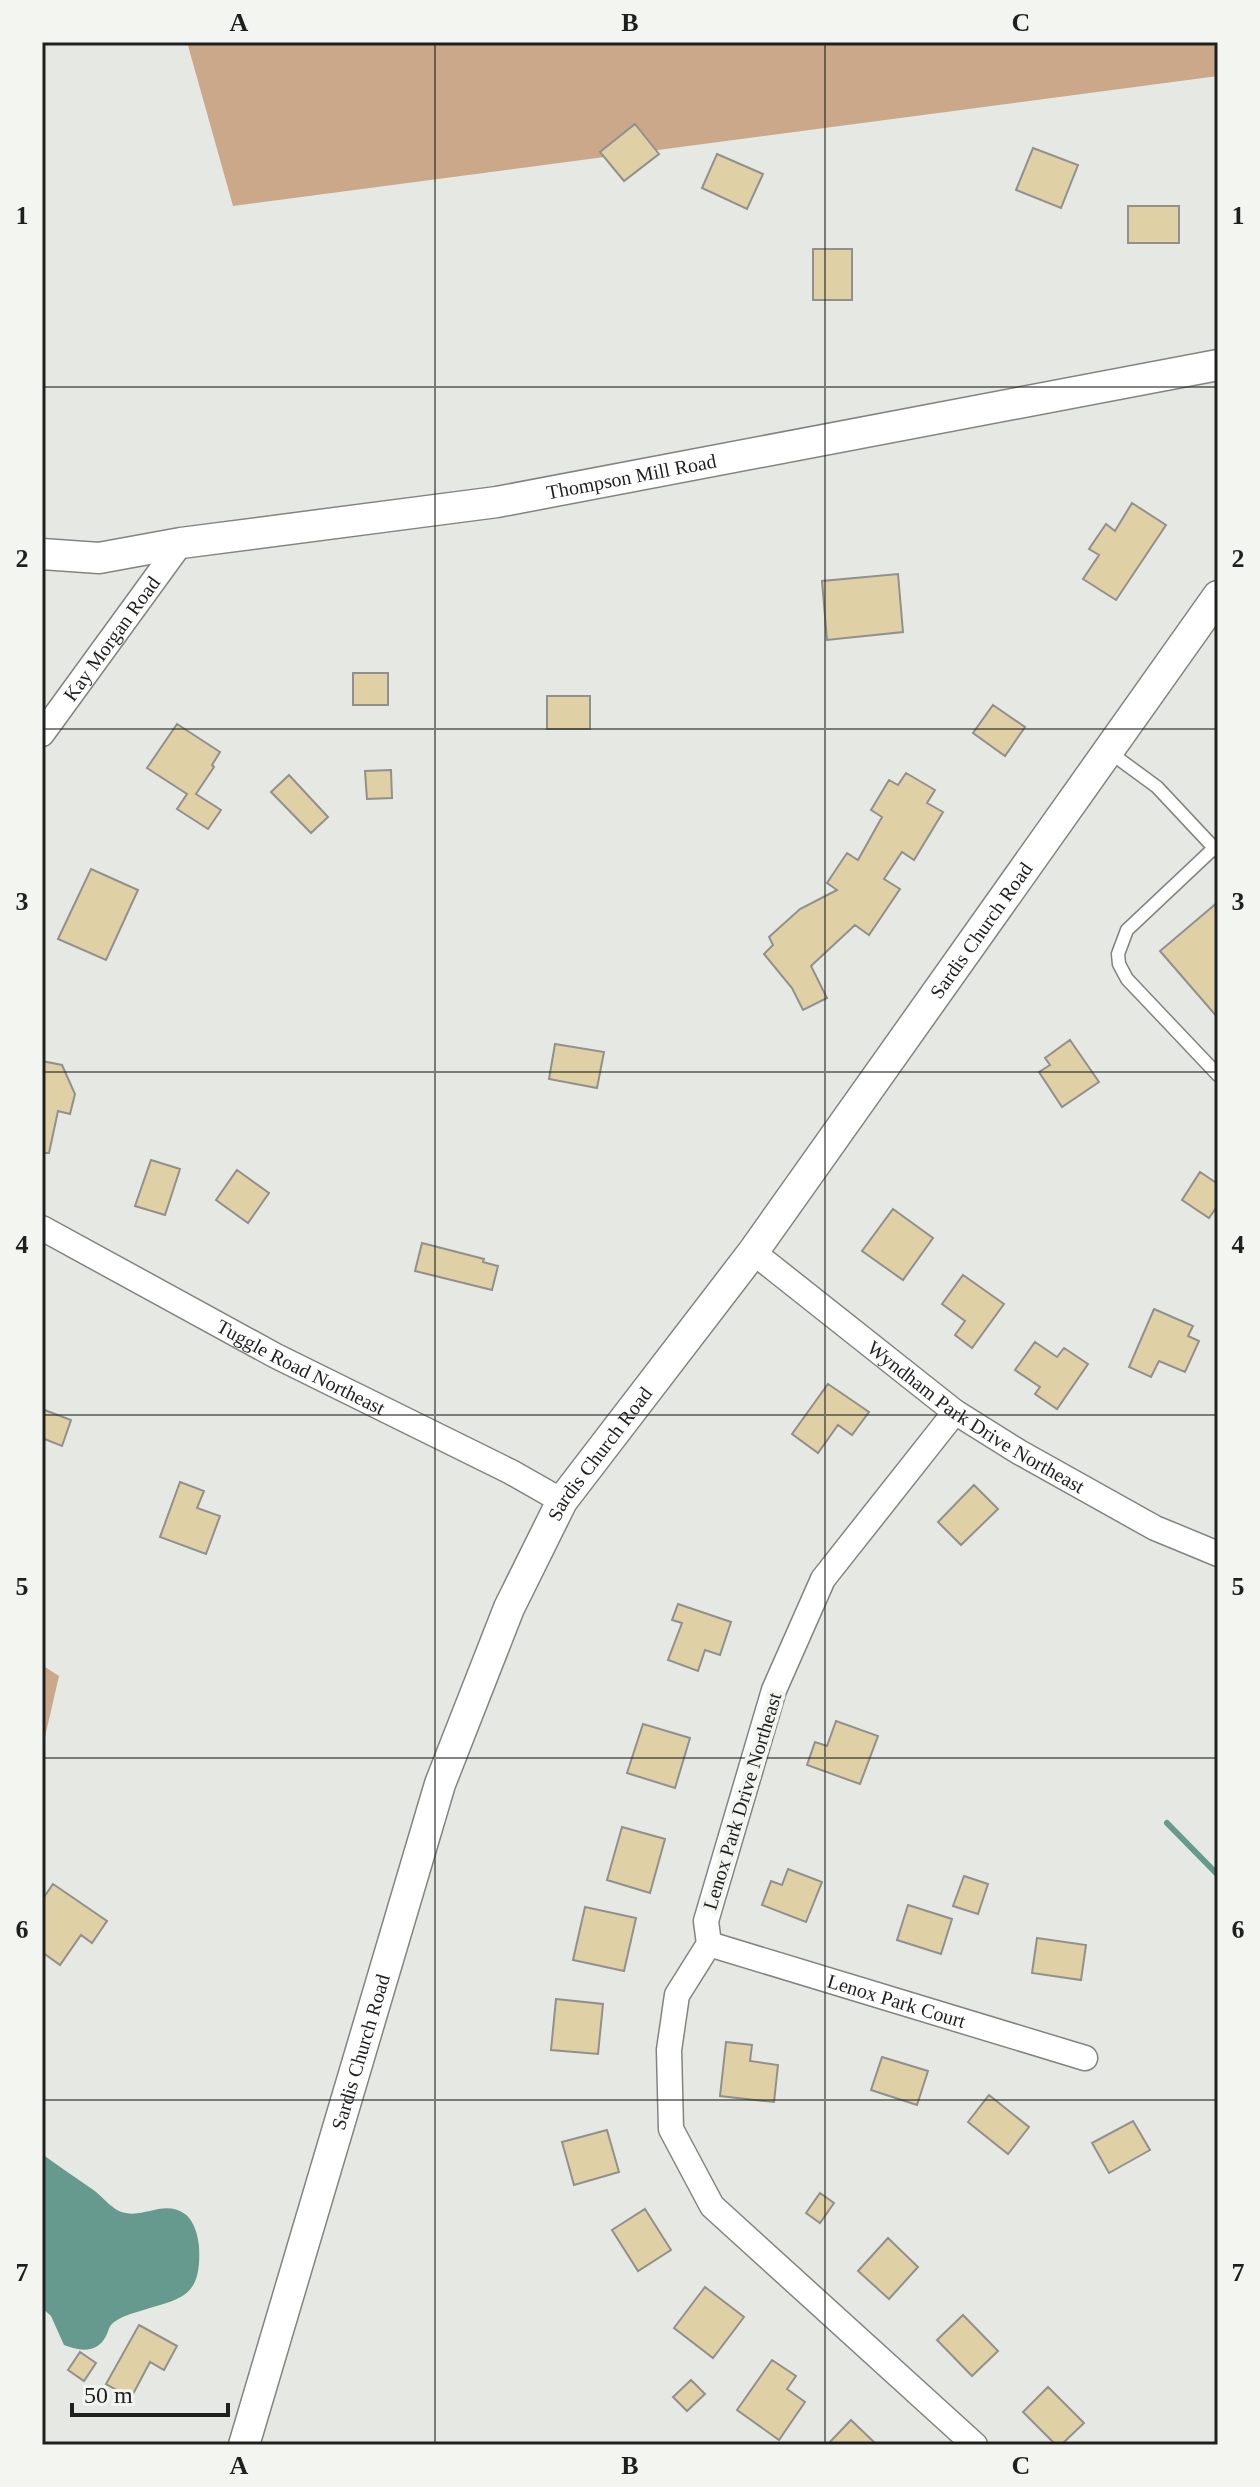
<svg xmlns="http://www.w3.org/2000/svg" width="1260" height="2487" font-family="Georgia,serif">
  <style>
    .forest { fill: #cba88a }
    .water { fill: #669a8e }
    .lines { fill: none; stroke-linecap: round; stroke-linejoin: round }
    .stream { stroke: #669a8e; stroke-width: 6 }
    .building { fill: #dfd0a6; stroke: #92908c; stroke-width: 2 }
    .service-casing { stroke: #838480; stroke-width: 15 }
    .minor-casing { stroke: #838480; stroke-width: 27 }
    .tertiary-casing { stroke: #838480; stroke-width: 33 }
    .service { stroke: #fff; stroke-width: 12 }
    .minor { stroke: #fff; stroke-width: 24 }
    .tertiary { stroke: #fff; stroke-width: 30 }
    .grid { fill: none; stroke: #1f201e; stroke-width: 2; stroke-opacity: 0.55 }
    .labels { text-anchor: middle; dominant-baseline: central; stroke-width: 8; stroke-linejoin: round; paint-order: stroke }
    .street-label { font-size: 20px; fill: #1f201e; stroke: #f3f5f0 }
    .neatline { fill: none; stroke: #1f201e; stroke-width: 3 }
    .grid-label { font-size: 26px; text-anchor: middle; font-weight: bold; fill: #1f201e }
  </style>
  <rect width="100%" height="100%" fill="#e6e8e3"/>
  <path class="forest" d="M187,42H1218V76L233,206Z
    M42,1665L59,1676L42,1750Z"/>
  <path class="water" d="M42,2154C58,2166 75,2177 92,2189C103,2196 112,2211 126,2213C146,2217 165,2200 185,2214C194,2220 198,2236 199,2246C202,2300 180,2298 137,2312C129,2314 116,2319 111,2325C108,2329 108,2333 106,2336C97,2354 79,2351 64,2345L51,2316L42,2308Z"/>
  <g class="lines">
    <path class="stream" d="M1167,1823L1218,1875"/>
  </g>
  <path class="building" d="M635,124L659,154L624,181L600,152Z
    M1033,148L1078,165L1061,208L1016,190Z
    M717,154L763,174L747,209L702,188Z
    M1128,206H1179V243H1128Z
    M813,249H852V300H813Z
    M1132,503L1166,525L1116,600L1083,579L1099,555L1089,549L1106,524L1115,531Z
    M898,574L903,632L827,640L822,581Z
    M353,673H388V705H353Z
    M547,696H590V729H547Z
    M993,705L1025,727L1005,756L973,733Z
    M177,724L220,752L212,765L214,767L196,794L221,810L208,829L177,809L187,794L147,768Z
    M391,770L392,798L367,799L365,771Z
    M906,773L935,790L927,803L943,812L914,860L902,852L884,879L900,889L869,935L855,925L811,966L827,998L803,1010L792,988L764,954L773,945L769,937L800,909L837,890L827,883L847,853L858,860L882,817L871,810L889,780L898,785Z
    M289,775L328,817L311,833L271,792Z
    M91,869L138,890L106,960L58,939Z
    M1218,902V1018L1160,951Z
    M1070,1040L1099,1082L1062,1107L1039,1072L1050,1065L1045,1058Z
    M555,1044L604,1052L597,1088L549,1079Z
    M42,1061L62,1065L75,1094L70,1114L58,1111L49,1153H42Z
    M151,1160L180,1169L165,1215L135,1206Z
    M237,1170L269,1193L248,1223L216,1200Z
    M1200,1172L1218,1184V1205L1209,1218L1182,1200Z
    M893,1209L933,1238L903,1280L862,1251Z
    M422,1243L484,1259L483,1262L498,1266L492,1290L415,1271Z
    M963,1275L1004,1304L972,1348L955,1335L965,1321L942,1304Z
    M1154,1309L1193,1326L1188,1336L1199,1341L1185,1372L1159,1361L1151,1377L1129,1367Z
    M1035,1342L1057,1357L1064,1348L1088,1364L1057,1409L1035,1394L1040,1387L1015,1370Z
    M828,1384L869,1412L852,1435L838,1425L818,1453L792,1434Z
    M42,1409L71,1420L62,1446L42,1438Z
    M180,1482L204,1491L197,1508L220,1516L206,1554L160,1537Z
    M974,1485L998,1509L961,1545L938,1522Z
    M678,1604L731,1622L720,1655L705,1650L698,1671L668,1660L682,1623L672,1620Z
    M836,1721L878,1736L860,1784L807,1765L815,1742L827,1746Z
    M643,1724L690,1738L675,1788L627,1773Z
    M622,1827L665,1839L650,1893L607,1880Z
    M788,1869L822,1882L806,1922L762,1905L771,1881L782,1885Z
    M964,1876L988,1884L978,1914L953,1906Z
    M53,1884L107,1921L92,1943L81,1935L60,1965L42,1952V1900Z
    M908,1905L952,1919L941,1954L897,1940Z
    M585,1907L636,1918L624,1971L573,1960Z
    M1037,1938L1086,1945L1081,1980L1032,1973Z
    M556,1999L603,2004L598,2054L551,2050Z
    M726,2042L752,2045L750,2061L778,2065L774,2102L720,2096Z
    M882,2057L928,2071L917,2105L871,2090Z
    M989,2095L1029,2127L1008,2154L968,2122Z
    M1133,2121L1150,2150L1109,2173L1092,2143Z
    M607,2130L619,2172L574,2185L562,2142Z
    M820,2193L834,2203L820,2223L806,2213Z
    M645,2209L671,2250L638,2271L612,2230Z
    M888,2238L918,2267L889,2299L858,2271Z
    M705,2287L744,2317L713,2358L674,2328Z
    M963,2315L998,2351L972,2376L937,2340Z
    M139,2325L177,2346L164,2370L150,2362L131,2398L106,2384Z
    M80,2352L96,2363L84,2381L68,2370Z
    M772,2360L796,2376L787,2389L805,2402L779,2440L737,2410Z
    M691,2380L705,2394L687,2411L673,2397Z
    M1048,2387L1084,2423L1061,2445H1056L1023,2412Z
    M851,2420L877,2445H827Z"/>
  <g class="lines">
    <g class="service-casing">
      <path id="service" d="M1108,751L1157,787L1217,851
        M1214,848L1127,930L1118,954L1119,964L1127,979L1218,1075"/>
    </g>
    <g class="minor-casing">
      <g id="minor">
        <path id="s1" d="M42,734L181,543"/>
        <path id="s2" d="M42,1228L276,1356L511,1472L562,1501"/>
        <path id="s3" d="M753,1252L955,1412L1019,1452L1155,1528L1218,1554"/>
        <path d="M955,1412L823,1579L774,1690L706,1921L709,1944L677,1995L669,2050L671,2129L712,2206L975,2445"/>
        <path id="s4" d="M709,1944L1085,2058"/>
      </g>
    </g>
    <g class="tertiary-casing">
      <g id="tertiary">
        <path id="s5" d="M42,554L99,558L181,543L497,502L1218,365"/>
        <path id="s6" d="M244,2445L440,1784L509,1608L562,1501L753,1252L1218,596"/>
      </g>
    </g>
    <use href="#service" class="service"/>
    <use href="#minor" class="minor"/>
    <use href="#tertiary" class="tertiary"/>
  </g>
  <path class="grid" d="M435,42V2445M825,42V2445M42,387H1218M42,729H1218M42,1072H1218M42,1415H1218M42,1758H1218M42,2100H1218"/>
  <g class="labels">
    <g class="street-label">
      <text stroke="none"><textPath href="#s5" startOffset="596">Thompson Mill Road</textPath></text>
      <text stroke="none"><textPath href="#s1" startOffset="118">Kay Morgan Road</textPath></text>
      <text stroke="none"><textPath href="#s6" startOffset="1706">Sardis Church Road</textPath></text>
      <text stroke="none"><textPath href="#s2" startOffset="294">Tuggle Road Northeast</textPath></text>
      <text stroke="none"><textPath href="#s3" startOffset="278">Wyndham Park Drive Northeast</textPath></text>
      <text stroke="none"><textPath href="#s6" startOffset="1058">Sardis Church Road</textPath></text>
      <text transform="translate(742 1801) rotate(-73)">Lenox Park Drive Northeast</text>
      <text stroke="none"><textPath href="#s4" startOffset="196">Lenox Park Court</textPath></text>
      <text stroke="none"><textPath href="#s6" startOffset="410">Sardis Church Road</textPath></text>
    </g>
  </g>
  <rect width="1260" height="2487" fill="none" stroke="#f3f5f0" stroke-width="88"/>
  <path d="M72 2403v12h156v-12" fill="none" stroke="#1f201e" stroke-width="4"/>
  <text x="84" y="2403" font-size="24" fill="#1f201e" stroke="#f3f5f0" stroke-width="6" paint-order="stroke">50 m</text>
  <rect x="44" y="44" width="1172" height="2399" class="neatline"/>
  <g class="grid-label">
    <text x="239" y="31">A</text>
    <text x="630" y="31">B</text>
    <text x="1021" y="31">C</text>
    <text x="22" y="224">1</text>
    <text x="1238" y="224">1</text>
    <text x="22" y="567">2</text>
    <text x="1238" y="567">2</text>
    <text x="22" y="910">3</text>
    <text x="1238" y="910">3</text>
    <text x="22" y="1253">4</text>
    <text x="1238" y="1253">4</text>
    <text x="22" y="1595">5</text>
    <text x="1238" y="1595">5</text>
    <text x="22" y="1938">6</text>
    <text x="1238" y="1938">6</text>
    <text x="22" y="2281">7</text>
    <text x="1238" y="2281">7</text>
    <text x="239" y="2474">A</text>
    <text x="630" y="2474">B</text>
    <text x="1021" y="2474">C</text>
  </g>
</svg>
